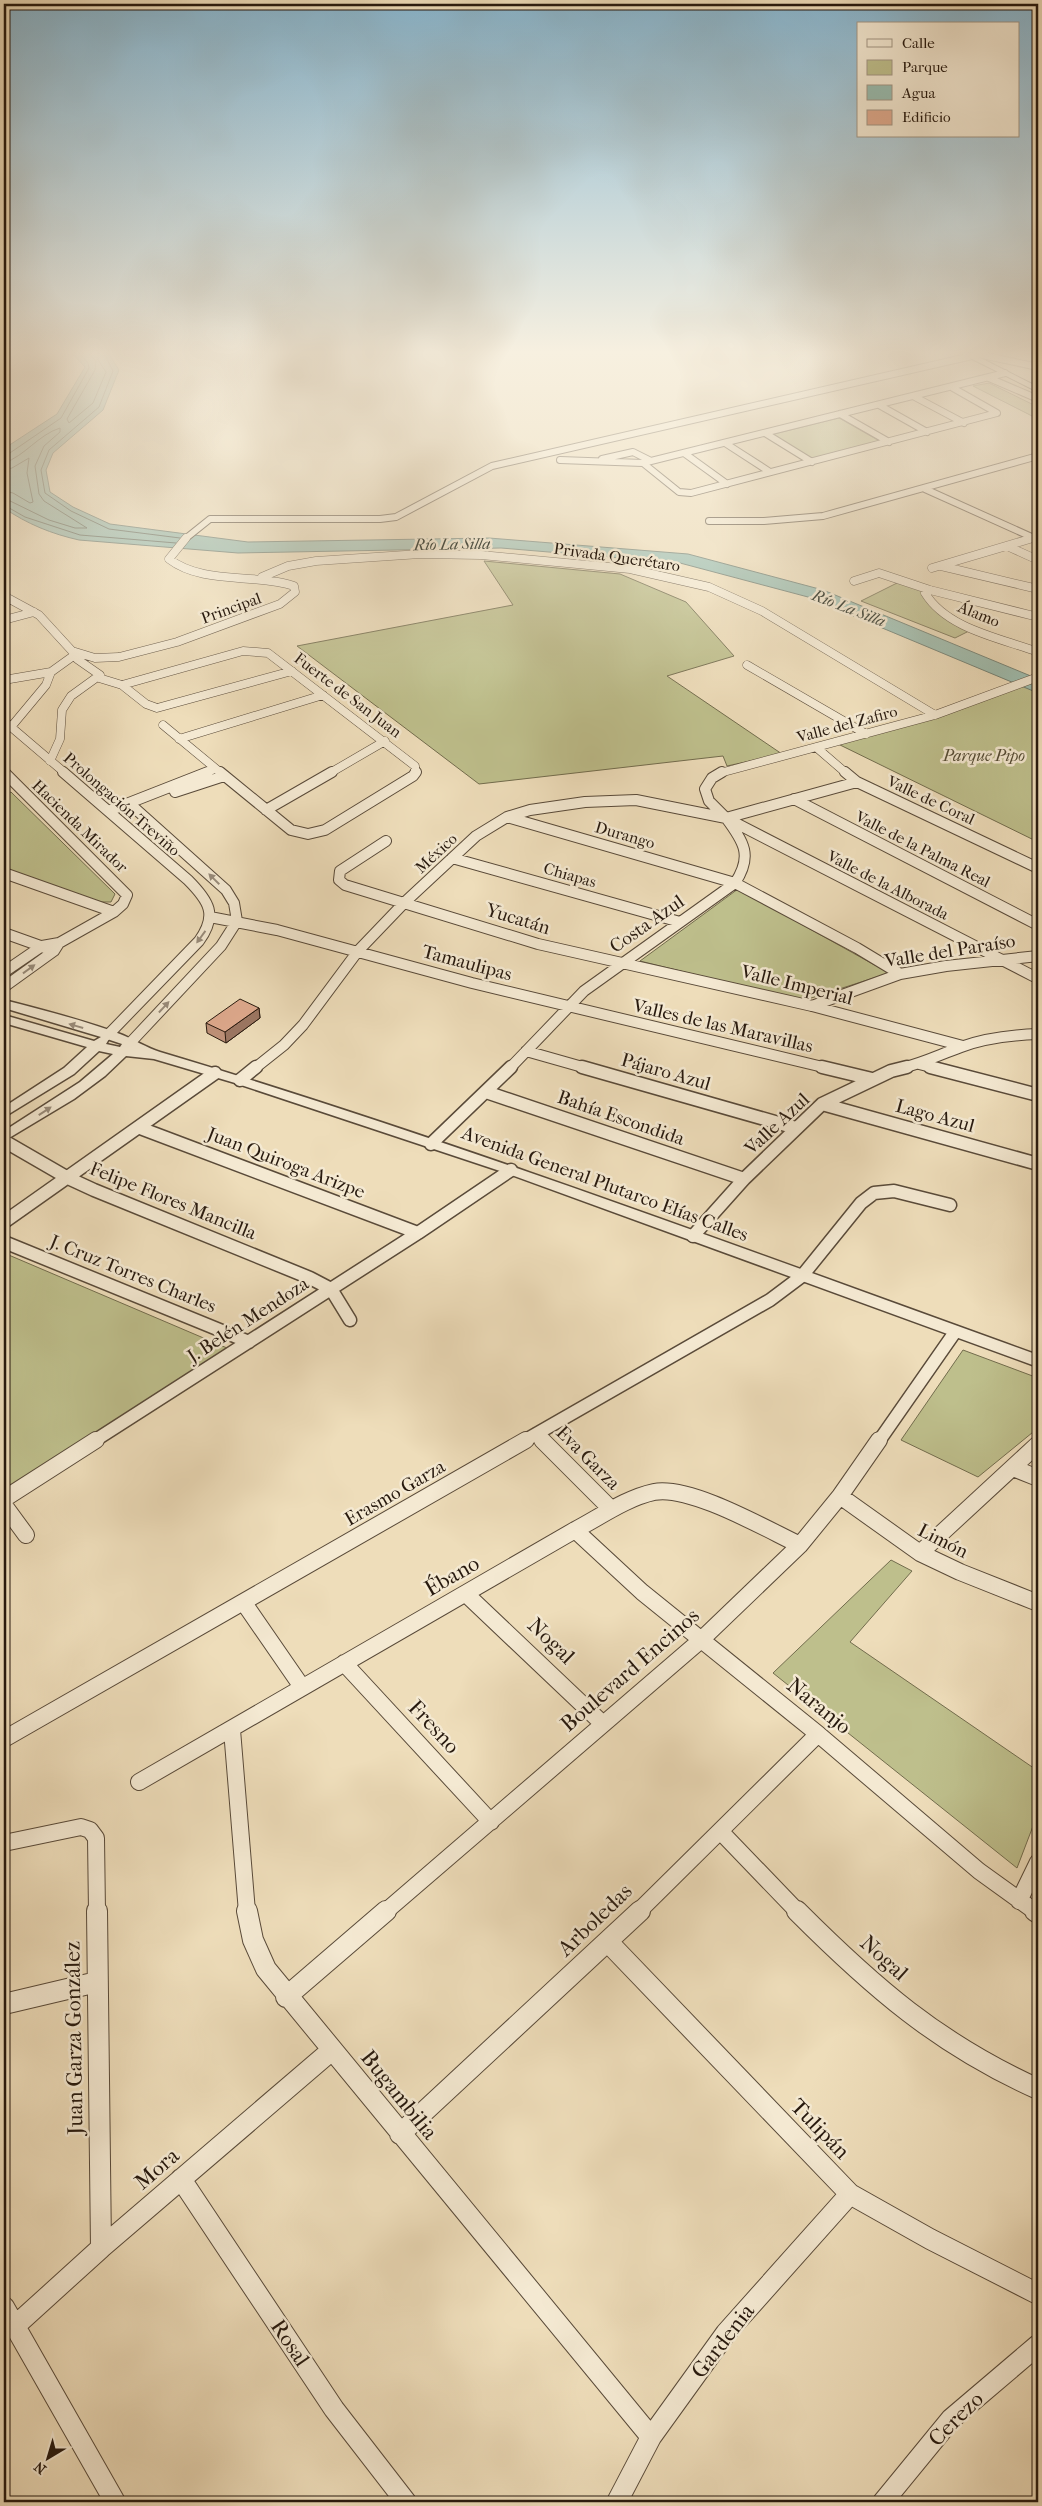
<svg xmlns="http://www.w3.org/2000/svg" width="1042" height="2506" font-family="'IM FELL French Canon',serif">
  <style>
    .green { fill: #bebf8c; stroke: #726c4d }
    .water { fill: #99bcaf; stroke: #6b7b6f }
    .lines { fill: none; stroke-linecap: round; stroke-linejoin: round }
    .shore { stroke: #606a5e; stroke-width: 1 }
    .minor-far5-casing { stroke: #594a39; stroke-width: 8 }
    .minor-far4-casing { stroke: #594a39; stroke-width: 9 }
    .minor-far3-casing { stroke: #594a39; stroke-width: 12 }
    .minor-far2-casing { stroke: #594a39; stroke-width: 15 }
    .minor-far1-casing { stroke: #594a39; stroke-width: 18 }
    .minor-casing { stroke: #594a39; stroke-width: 22 }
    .tertiary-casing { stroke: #594a39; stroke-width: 3 }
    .secondary-casing { stroke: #27190e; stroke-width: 2 }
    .minor-far5 { stroke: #f4e9d2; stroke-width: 6 }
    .minor-far4 { stroke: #f4e9d2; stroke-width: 8 }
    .minor-far3 { stroke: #f4e9d2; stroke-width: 10 }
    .minor-far2 { stroke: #f4e9d2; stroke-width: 12 }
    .minor-far1 { stroke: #f4e9d2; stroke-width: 16 }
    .minor { stroke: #f4e9d2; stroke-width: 20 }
    .tertiary { fill: #f4e9d2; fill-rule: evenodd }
    .secondary { fill: #f4e9d2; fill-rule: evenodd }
    .wall { fill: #c0927a; stroke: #27190e }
    .shaded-wall { fill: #9c7763; stroke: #27190e }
    .building { fill: #dfaa8e; stroke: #27190e }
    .oneway { fill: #988b7a }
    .labels { text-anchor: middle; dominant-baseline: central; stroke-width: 5; stroke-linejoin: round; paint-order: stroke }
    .far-water-label { font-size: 16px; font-style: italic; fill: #4f5246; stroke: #f4e9d2 }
    .far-street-label { font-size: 16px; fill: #27190e; stroke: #f4e9d2 }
    .far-park-label { font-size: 16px; font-style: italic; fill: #544b34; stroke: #f4e9d2 }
    .street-label { font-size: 19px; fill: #27190e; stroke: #f4e9d2 }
    .near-street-label { font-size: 22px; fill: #27190e; stroke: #f4e9d2 }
  </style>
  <rect width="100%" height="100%" fill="#eeddba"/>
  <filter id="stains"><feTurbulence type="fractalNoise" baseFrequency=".004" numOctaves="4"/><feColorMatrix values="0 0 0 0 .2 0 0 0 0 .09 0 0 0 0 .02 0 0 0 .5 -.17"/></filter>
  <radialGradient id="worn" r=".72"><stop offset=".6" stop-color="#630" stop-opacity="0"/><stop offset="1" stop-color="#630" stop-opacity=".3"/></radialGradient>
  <path class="green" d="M989,383L1038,407V415L1032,416L973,386Z
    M839,418L881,442L811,459L770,435Z
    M484,561L620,574L686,602L734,656L667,676L782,754L727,766L723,756L479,784L297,646L513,605Z
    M903,580L925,593L933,604L975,628L955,638L861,601Z
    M1038,677V842L836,743L946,711Z
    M11,792L115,894L111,902H99L4,869V795Z
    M738,889L889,973L802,1001L640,961Z
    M4,1253L227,1348L5,1492Z
    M963,1350L1038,1378V1428L978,1477L901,1440Z
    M891,1560L912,1571L850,1642L1038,1771V1813L1017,1868L773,1673Z"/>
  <path class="water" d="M72,353H108L119,370L103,410L53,453L46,470L50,492L73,507L110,524L248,542L489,538L688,554L823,590L1038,679V693L808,597L680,563L501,548L238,553L79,540C52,534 27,524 4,508V457L8,446L57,414L85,367Z"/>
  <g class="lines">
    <path class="shore" d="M88,353L96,361L95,370L67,419L69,423L93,403L106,372L98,360V353
      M104,353L113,371L99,407L49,450L41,470L45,493L71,511L109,529L180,538
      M4,457L61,418L89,368L88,363L79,353
      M4,463C25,456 38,435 60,428V432L44,446L35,466L39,494L44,501L87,528H75L49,520L4,498
      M4,470L12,468L29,458L27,473L33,502L30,503L13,493L4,491
      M4,505L25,517L80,535L176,543"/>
    <g class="minor-far5-casing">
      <path id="minor-far5" d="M982,355L1038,367
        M989,378L1038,399
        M915,397L964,423
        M879,405L927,432
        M840,414L889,442
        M765,433L812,462
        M725,443L770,472
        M684,453L727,484
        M602,459L633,452L651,461
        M560,460L643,463L1005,373
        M643,463L679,492L691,493L997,413L953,388
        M925,489L1036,539
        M709,521H764L823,516L1038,456
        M185,539L210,519H380L396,517L492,466L985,353
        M1029,539L1036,537"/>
    </g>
    <g class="minor-far4-casing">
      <path id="minor-far4" d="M1033,538L1038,540
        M1007,546L1038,560
        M941,566L1038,589
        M932,568L1033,538
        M262,577L288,566L316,561L420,554L481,555L630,569L709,587L762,611L935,715
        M854,581L879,573L930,590L1038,617
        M930,590L925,593C947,629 1000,638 1038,652
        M4,596L39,615L72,651L95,658L119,657L177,642L280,604L295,592L294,586C255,573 203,585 169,559L186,538
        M4,610L7,597
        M4,620L34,612
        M747,665L866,734
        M99,678L122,685L146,704L157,708L292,671
        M4,680L51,672
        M122,685L243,651L268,653L415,766V773
        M4,721L65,773
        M163,725L221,773
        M11,727L46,685L51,672L76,654
        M179,739L323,695
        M817,748L846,773
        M50,761L60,739L62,710L71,696L100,675L77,659
        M204,773L215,769
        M330,773L385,741
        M720,773L935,715L1038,677"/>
    </g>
    <g class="minor-far3-casing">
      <path id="minor-far3" d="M4,772L127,895L123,904L114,912L59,943L42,946L4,972
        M63,772L188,880C209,901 218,915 199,941L108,1035
        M220,772L291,830L308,834L325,830L413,776L416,772
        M722,772L712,778L705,789L709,801L726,818
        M845,772L857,782L1038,868
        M175,792L224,776
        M794,799L1038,925
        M130,804L226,890L234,903L237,921L221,946L131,1042
        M111,810L208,772
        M266,810L332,772
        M507,817L735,883L857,948L900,974
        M386,841L340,871L339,880L345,885L538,944L812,1006L963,1046
        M452,858L680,922
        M4,873L114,912
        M210,917L277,930L472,983L827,1068
        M4,933L46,948
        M4,987L54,951L59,943
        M812,1006L900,974L946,966L1038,956
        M526,1051L586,1068
        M919,1064L935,1068
        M255,1068L284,1045L303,1025L358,951L404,903L476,836L507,817L530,810L585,802L636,800L726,818L1037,978
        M510,1068L584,991L735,883C753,856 744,842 726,818L857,782
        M902,1068C923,1063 941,1054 961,1047C985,1038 1013,1035 1038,1034"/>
    </g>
    <g class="minor-far2-casing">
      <path id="minor-far2" d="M582,1067L796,1128
        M822,1067L872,1079
        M930,1067L1038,1095
        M240,1080L256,1067
        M486,1092L744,1179
        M822,1104L1038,1164
        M140,1128L418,1233
        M4,1141L68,1178L94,1190L310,1278L331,1289L350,1320
        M431,1144L511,1067
        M4,1222L215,1073
        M693,1236L744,1179L822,1104L891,1071L907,1067
        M4,1242L249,1342
        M536,1434L543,1441
        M94,1441L418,1233L511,1170
        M524,1441L770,1300L802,1276L861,1203L874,1193L894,1191L950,1205
        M879,1441L955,1332"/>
    </g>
    <g class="minor-far1-casing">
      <path id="minor-far1" d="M542,1440L611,1509
        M1013,1468L1038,1478
        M840,1496L920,1553L960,1572L1038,1603
        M4,1499L96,1440
        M4,1505L26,1535
        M575,1530L642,1592L818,1734L979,1871L1036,1912
        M920,1553L1038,1444
        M466,1594L602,1723
        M244,1603L302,1687
        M344,1663L491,1822
        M232,1730L247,1912
        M4,1739L526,1440
        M139,1782L575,1530C600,1517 626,1498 654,1492C690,1485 766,1529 800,1545
        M721,1832L798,1912
        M4,1843L81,1827L90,1830L96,1838L97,1912
        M1019,1901L1038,1862
        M385,1912L701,1640L800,1545L840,1496L879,1440
        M638,1912L818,1734"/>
    </g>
    <g class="minor-casing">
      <path id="minor" d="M97,1911L101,2248
        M247,1911L253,1940L266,1969L651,2437
        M797,1911C873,1987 938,2044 1038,2089
        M1035,1911L1038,1913
        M608,1942L850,2194L930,2239L1038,2294
        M286,1997L386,1911
        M4,2004L97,1982
        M400,2134L640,1911
        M181,2179L334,2409L406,2502
        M4,2307L115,2502
        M15,2326L101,2248L332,2050
        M617,2502L651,2437L726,2333L850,2194
        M883,2502L951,2419L1038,2345"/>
    </g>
    <g class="tertiary-casing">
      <path id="tertiary" d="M4,1000C43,1010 83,1020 120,1034C133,1039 147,1048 160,1052C457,1141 747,1250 1038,1355V1367L506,1173L235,1083L154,1059L126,1056L105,1076L74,1099L4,1141V1131L80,1082L113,1054L99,1051L74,1074L4,1117V1107L64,1068L87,1047L4,1023V1015L94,1041L101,1037L4,1008ZM109,1039L110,1040L122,1044L120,1047L106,1044Z"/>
    </g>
    <g class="secondary-casing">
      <path id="secondary" d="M960,353H971L1038,387V392Z"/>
    </g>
    <use href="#minor-far5" class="minor-far5"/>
    <use href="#minor-far4" class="minor-far4"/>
    <use href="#minor-far3" class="minor-far3"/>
    <use href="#minor-far2" class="minor-far2"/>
    <use href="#minor-far1" class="minor-far1"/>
    <use href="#minor" class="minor"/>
    <use href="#tertiary" class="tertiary"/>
    <use href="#secondary" class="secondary"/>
  </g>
  <path class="wall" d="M259,1008L260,1018L226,1043L207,1033L206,1023Z"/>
  <path class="shaded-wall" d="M259,1008L260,1018L226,1043L225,1032Z"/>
  <path class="building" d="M240,999L259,1008L225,1032L206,1023Z"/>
  <defs><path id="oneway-solid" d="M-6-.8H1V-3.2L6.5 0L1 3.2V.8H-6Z" transform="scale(1.25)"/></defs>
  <g class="oneway">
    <use href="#oneway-solid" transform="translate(214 879) rotate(-135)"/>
    <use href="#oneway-solid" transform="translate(201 937) rotate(126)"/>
    <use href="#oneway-solid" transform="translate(29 969) rotate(-36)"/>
    <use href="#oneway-solid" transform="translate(164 1007) rotate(-47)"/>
    <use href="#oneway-solid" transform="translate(76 1026) rotate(-164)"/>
    <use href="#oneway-solid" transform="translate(45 1111) rotate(-33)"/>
  </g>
  <linearGradient id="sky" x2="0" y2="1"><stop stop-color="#88b7d1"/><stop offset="0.5" stop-color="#f7f0e0"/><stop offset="1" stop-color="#f7f0e0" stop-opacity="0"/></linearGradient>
  <rect width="1042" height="704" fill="url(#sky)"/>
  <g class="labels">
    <g class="far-water-label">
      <text transform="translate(452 544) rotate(-1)">Río La Silla</text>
      <text transform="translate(849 608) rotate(21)">Río La Silla</text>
    </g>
    <g class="far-street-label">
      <text transform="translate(617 557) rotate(8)">Privada Querétaro</text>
      <text transform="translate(231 608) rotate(-20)">Principal</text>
      <text transform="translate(979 614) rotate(22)">Álamo</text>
      <text transform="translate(348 695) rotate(37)">Fuerte de San Juan</text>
      <text transform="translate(847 724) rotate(-15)">Valle del Zafiro</text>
      <text transform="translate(931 800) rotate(25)">Valle de Coral</text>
      <text transform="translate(122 804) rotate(41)">Prolongación Treviño</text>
      <text transform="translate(80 826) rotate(44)">Hacienda Mirador</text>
      <text transform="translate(625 835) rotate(16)">Durango</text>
      <text transform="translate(923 849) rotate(27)">Valle de la Palma Real</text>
      <text transform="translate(436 853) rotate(-43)">México</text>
      <text transform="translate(570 875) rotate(16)">Chiapas</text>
      <text transform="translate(888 885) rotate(27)">Valle de la Alborada</text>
    </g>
    <g class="far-park-label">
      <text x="984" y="755">Parque Pipo</text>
    </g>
    <g class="street-label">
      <text transform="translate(518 919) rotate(17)">Yucatán</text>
      <text transform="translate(647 924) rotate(-35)">Costa Azul</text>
      <text transform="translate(950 951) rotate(-9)">Valle del Paraíso</text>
      <text transform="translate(467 963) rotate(15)">Tamaulipas</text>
      <text transform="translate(797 985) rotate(14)">Valle Imperial</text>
      <text transform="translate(723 1026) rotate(13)">Valles de las Maravillas</text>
      <text transform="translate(666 1072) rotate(16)">Pájaro Azul</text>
      <text transform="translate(935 1116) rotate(15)">Lago Azul</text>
      <text transform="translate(621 1118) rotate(19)">Bahía Escondida</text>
      <text transform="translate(777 1124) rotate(-43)">Valle Azul</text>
      <text transform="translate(286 1163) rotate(21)">Juan Quiroga Arizpe</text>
      <text transform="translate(605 1184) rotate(20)">Avenida General Plutarco Elías Calles</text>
      <text transform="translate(173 1201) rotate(22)">Felipe Flores Mancilla</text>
      <text transform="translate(133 1274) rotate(22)">J. Cruz Torres Charles</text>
      <text transform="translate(248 1320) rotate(-33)">J. Belén Mendoza</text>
      <text transform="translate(588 1458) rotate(45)">Eva Garza</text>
      <text transform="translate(395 1493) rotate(-30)">Erasmo Garza</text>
      <text transform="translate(943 1541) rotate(27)">Limón</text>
    </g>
    <g class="near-street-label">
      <text transform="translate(452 1576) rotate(-30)">Ébano</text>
      <text transform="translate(551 1641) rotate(44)">Nogal</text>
      <text transform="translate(630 1670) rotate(-41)">Boulevard Encinos</text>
      <text transform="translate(819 1706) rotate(39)">Naranjo</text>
      <text transform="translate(434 1727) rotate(47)">Fresno</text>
      <text transform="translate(595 1920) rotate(-44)">Arboledas</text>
      <text transform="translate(884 1958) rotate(42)">Nogal</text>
      <text transform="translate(74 2038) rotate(-91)">Juan Garza González</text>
      <text transform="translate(399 2095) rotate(51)">Bugambilia</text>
      <text transform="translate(820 2129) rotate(46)">Tulipán</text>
      <text transform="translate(157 2169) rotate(-41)">Mora</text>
      <text transform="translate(723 2341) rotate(-52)">Gardenia</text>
      <text transform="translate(290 2343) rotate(56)">Rosal</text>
      <text transform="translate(956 2419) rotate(-45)">Cerezo</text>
    </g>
  </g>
  <rect width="1042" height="2506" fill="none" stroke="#eeddba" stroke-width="20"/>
  <rect x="5" y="5" width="1032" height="2496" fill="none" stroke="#27190e" stroke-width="2.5"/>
  <rect x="10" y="10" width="1022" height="2486" fill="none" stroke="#27190e"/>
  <rect x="857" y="22" width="162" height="115" fill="#f4e9d2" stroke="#a29684"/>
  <rect x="867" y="39" width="25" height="8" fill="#f4e9d2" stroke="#a29684"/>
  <text x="902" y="48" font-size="15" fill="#27190e">Calle</text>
  <rect x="867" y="60" width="25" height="15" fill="#bebf8c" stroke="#a29684"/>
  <text x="902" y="72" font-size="15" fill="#27190e">Parque</text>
  <rect x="867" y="85" width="25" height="15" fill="#99bcaf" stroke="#a29684"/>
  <text x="902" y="98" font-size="15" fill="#27190e">Agua</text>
  <rect x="867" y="110" width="25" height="15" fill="#dfaa8e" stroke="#a29684"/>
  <text x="902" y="122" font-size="15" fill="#27190e">Edificio</text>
  <g transform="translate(48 2458) rotate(218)" stroke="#f4e9d2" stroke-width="4" paint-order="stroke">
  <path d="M0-4L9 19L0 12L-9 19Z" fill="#27190e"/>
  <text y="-8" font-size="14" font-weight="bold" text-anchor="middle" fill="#27190e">N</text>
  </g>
  <rect width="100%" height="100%" filter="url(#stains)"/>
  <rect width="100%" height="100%" fill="url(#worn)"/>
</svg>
